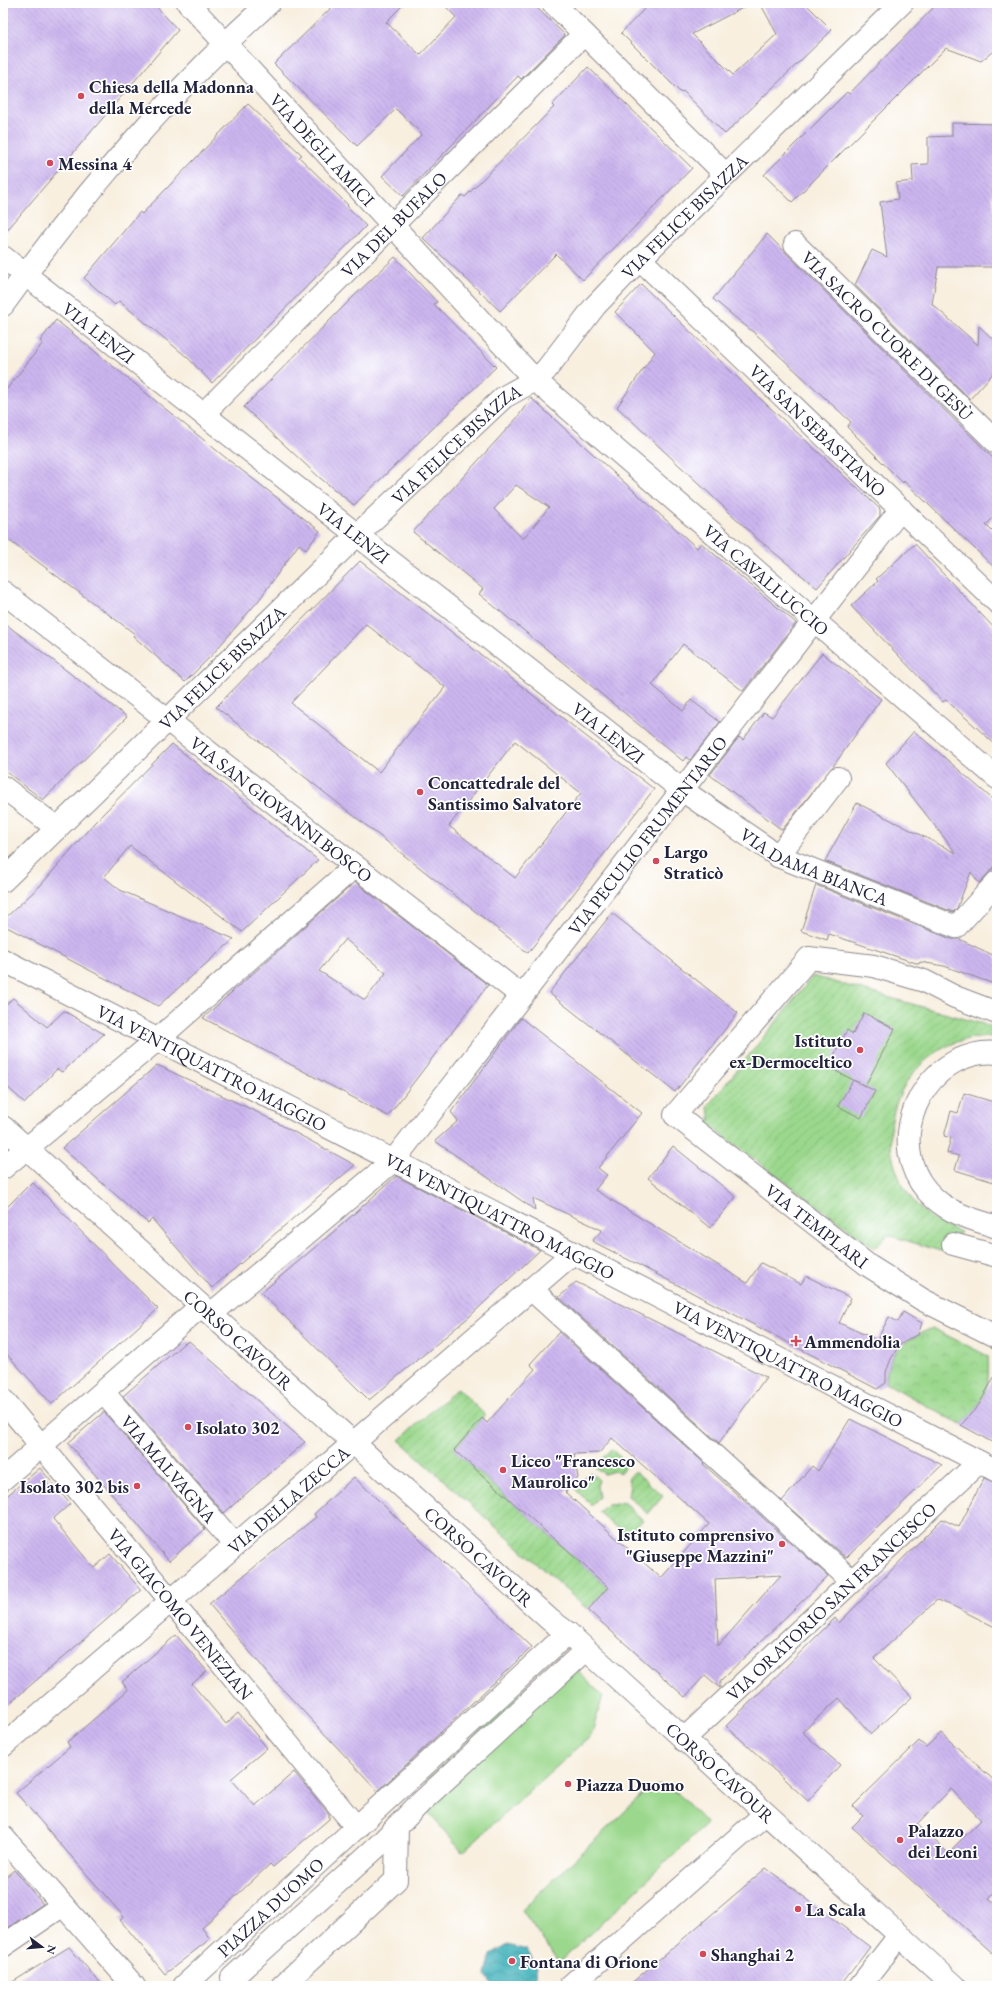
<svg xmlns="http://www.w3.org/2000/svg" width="1000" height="1989" font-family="'EB Garamond',serif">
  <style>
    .grass { fill: #9bd88d; stroke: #5e7d64 }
    .park { fill: url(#park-crowns); stroke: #5e7d64 }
    .garden { fill: url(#garden-furrows); stroke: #5e7d64 }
    .water { fill: url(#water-waves); stroke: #326a7c }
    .building { fill: url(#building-back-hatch); fill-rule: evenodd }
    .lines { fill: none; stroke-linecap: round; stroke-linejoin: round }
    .street-casing { stroke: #8d888d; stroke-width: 24 }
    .secondary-casing { stroke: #8d888d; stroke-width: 24 }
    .street { stroke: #fff; stroke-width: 22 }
    .secondary { stroke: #fff; stroke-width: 22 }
    .poi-dot { fill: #d1495b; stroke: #fff; stroke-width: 1.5 }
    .labels { text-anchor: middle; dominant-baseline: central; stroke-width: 3.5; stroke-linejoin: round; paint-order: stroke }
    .poi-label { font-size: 18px; font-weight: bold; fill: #22223b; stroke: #fff; text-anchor: start }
    .street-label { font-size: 18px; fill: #22223b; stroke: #fff }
  </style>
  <defs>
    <pattern id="park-crowns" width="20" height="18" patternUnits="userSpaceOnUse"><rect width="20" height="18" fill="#9bd88d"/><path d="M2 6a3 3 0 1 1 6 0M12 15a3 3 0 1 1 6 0" fill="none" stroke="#85b97b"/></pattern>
    <pattern id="garden-furrows" width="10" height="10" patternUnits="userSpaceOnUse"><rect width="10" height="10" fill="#9bd88d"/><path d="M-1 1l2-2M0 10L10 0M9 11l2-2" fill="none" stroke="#85b97b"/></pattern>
    <pattern id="water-waves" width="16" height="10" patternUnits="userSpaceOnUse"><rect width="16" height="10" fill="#43b3bc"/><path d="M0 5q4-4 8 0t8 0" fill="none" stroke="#38919a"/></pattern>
    <pattern id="building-back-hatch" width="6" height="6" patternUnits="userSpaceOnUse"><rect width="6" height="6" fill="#ccb6ef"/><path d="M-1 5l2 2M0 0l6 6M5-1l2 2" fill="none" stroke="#af9cce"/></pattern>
  </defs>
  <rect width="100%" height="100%" fill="#fff"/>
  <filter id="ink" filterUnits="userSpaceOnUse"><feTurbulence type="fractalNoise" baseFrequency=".025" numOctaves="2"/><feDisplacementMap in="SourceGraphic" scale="8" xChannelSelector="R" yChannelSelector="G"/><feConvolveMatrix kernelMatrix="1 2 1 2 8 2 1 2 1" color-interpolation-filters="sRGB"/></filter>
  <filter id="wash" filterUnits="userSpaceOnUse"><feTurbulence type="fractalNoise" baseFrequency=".012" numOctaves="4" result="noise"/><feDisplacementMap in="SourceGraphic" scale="16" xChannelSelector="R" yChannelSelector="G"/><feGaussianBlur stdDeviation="0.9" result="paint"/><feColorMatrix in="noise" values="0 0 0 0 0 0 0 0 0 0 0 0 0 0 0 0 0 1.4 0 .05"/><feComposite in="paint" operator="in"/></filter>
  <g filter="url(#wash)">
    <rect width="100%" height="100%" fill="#f8efdf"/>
    <path class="grass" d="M559,1657L564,1661L430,1786L425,1781Z
      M574,1668L603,1696L591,1736L462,1852L424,1807Z
      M659,1784L678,1793L707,1824L559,1963L522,1910L645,1792Z"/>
    <path class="park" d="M932,1328L988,1356C990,1390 985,1401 961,1425L886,1383C887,1350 905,1341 932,1328Z"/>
    <path class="garden" d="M813,976L997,1028V1037C975,1035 952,1041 934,1054C878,1093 876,1174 929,1216C939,1224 950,1228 961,1232L947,1253L888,1235L875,1248L708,1125C711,1118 711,1114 707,1107Z
      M458,1388L485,1415L454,1450L608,1587L587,1609L399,1440Z
      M611,1449L628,1464L620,1473L615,1471L604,1474L595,1467Z
      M635,1471L663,1496L648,1514L628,1496L630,1485L628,1479Z
      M590,1472L599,1480L597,1486L599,1497L591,1505L575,1489Z
      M623,1502L643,1520L627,1537L599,1512L607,1504L612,1505Z"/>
    <path class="water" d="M508,1945L527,1950L537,1967L533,1986H493L486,1975L491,1955Z"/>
    <g id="blocks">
      <path class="building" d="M3,3H153L178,30L3,235Z
        M336,3H405L386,22L420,55L456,17L442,3H532L565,35L521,79L518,76L403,196L382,176L422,134L396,109L357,146L274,64Z
        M650,3H752L692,34L733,75L777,34L760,3H805L832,30L725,134L683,91L681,93L621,33Z
        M938,3H997V48L981,61L946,48L792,202L764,175L847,92L849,94Z
        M588,67L692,168L583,280L556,254L500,311L423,238L462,195L465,197L554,107L552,105Z
        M248,104L302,155L299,157L348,205L347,206L366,226L212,383L187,357L119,301L115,305L84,278L140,212L142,214Z
        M952,123L997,124V189H992L997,239V267H938L932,304L978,345L979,326L997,343V369L970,399L855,285L872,250L887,257L880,202L898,199L896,183L913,181L912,165L928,164V137L952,136Z
        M767,234L997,462V514L986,525L997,536V570L904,481L903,483L847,427L851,422L758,336L713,299Z
        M395,257L437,302L434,304L496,367L354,505L320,478L244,407L352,298Z
        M641,284L740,380L880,509V516L877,519L817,588L759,540L617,407L655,352L615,312Z
        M56,320L226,458L320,531L306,550L299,544L259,600L211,656L185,682L133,636L135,634L3,536V394L43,343L40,341Z
        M531,398L697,548L701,543L796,623L743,691L683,644L652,685L683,711L691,700L720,722L690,760L686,757L683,761L533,638L479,594L483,589L413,532L517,418ZM516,485L549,507L523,539L494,509Z
        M915,544L997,631V746L946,700L943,702L851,606L878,581L876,579Z
        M360,561L654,789L528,953L216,707ZM366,624L445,687L379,772L291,703ZM515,741L581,793L515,878L449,826Z
        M3,622L127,717L43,800L3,769Z
        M822,653L881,699L834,765L782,830L710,775L739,737L743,740L764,712L772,717Z
        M914,731L997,803V864L979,883L971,872L957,908L953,912L825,861L857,803L956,853L886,763Z
        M172,744L318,860L242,932L130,846L104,877L120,890L234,939L158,1006L3,925V920L41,885L94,823Z
        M355,882L488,985L388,1116L203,1018ZM345,939L386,973L365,1000L319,971Z
        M816,885L951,939H959L997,957V985L944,966L920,962L919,964L829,934L827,940L801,931Z
        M612,913L738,1013L675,1092L549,993Z
        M13,998L47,1027L64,1011L104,1034L62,1072L57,1069L25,1103L3,1083V1007Z
        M864,1013L895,1029L865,1086L828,1067L847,1030L853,1034Z
        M521,1018L642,1113L598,1168L607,1175L595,1190L747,1283L761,1263L801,1284L806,1276L851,1298L839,1323L877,1340L889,1317L898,1322L903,1312L922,1323L918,1335L908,1339L898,1347L891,1359L886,1372V1383L877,1389L666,1279L592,1241L602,1230L533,1198L535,1210L435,1141L458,1121L451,1112Z
        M157,1065L259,1113L355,1165L212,1288L152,1219L148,1223L62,1148Z
        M853,1080L875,1091L861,1118L838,1106Z
        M964,1093L997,1103V1183L955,1170L959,1156L947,1153L951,1138L944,1136L951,1111L958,1113Z
        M673,1146L736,1197L710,1228L648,1178Z
        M396,1176L540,1250L469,1317L369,1400L261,1293L345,1222Z
        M32,1182L158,1309L52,1404L3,1350V1211Z
        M576,1282L766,1377L719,1443L559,1297Z
        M559,1332L704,1463L703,1464L828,1576L720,1681V1688L705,1675L685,1697L601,1622L588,1610L608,1587L454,1450L482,1418L487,1423L535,1369L530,1364ZM612,1438L709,1524L661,1578L565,1492L578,1478L574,1454L599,1453ZM781,1575L718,1646L715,1579Z
        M189,1341L305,1442L224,1513L123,1396L182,1345Z
        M997,1372V1445L961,1425L978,1406Z
        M104,1412L205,1529L169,1561L68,1443Z
        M850,1419L942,1465L846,1558L782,1501L812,1466L818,1471Z
        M40,1468L70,1504L53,1519L94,1568L110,1554L141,1590L3,1709V1499Z
        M354,1477L532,1647L378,1791L273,1679L209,1604L316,1517L314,1514Z
        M984,1478L997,1483V1628L953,1606L937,1600L874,1658L912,1697L871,1734L839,1698L802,1732L840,1765L808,1801L726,1726L835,1618L839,1623L942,1519L959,1527Z
        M176,1635L207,1671L192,1684L226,1724L238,1713L267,1748L231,1779L255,1806L294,1772L329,1814V1819L273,1867L270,1864L202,1928L210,1939L165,1974L120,1920L124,1917L16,1793L70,1747L67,1742L128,1690L122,1682Z
        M941,1733L997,1783V1889L989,1898L997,1905V1957L852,1827L863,1816L853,1806L919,1741L926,1747ZM951,1789L981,1820L948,1853L917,1824Z
        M766,1868L870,1947L840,1986H628Z
        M14,1870L43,1904L3,1931V1880Z
        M69,1947L103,1986H6Z"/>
    </g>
  </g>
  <g filter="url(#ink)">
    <use href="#blocks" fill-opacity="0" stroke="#8d888d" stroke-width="1"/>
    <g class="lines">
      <g class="street-casing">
        <g id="street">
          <path id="s1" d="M188,3L535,380L997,778"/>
          <path d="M553,3L726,175"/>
          <path id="s2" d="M795,244L997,443"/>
          <path id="s3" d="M3,257L682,790L778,856L956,927L997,882"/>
          <path id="s4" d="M640,259L997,602"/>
          <path id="s5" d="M203,414L584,34"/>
          <path id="s6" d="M3,592L522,996"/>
          <path d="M3,787L57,828"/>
          <path d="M778,856L838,778"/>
          <path id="s7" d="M3,881L357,535L504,397L535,380L546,370L595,306L640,259L902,3"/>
          <path id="s8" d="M3,960L997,1471"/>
          <path id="s9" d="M997,1013L955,997L924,981L874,966L809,958L675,1115L869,1266L923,1300L997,1337"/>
          <path d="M997,1053C982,1051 969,1055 956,1061C907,1087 890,1159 934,1198C951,1214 975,1220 997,1227"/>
          <path d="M3,1168L158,1039L355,866"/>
          <path d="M953,1244L997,1256"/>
          <path d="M531,1289L852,1581"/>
          <path id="s10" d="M211,1314L394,1160L901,509"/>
          <path id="s11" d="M103,1392L235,1545"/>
          <path id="s12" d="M3,1400L171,1601L357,1828"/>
          <path d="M3,1479L201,1306"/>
          <path id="s13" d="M683,1740L979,1462"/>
          <path id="s14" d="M3,1746L573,1253"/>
          <path d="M3,1837L134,1986"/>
          <path d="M3,1946L63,1905"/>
          <path id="s15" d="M184,1986L568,1633"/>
          <path d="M231,1986L232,1978L380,1844L419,1804L586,1650"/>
          <path d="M282,1986L396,1880L397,1826"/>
          <path d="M570,1986L765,1814"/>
          <path d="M860,1986L899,1936"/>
        </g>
      </g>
      <g class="secondary-casing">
        <g id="secondary">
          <path d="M3,305C81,197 170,92 269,3"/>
          <path id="s16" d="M3,1127L550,1620L568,1633L955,1986"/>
        </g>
      </g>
      <use href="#street" class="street"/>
      <use href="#secondary" class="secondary"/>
    </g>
  </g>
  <g class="poi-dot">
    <circle cx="81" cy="96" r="4"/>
    <circle cx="50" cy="163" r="4"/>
    <circle cx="420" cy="792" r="4"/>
    <circle cx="656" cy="861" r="4"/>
    <circle cx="860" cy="1050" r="4"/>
    <path d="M794 1335h4v4h4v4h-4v4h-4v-4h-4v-4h4z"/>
    <circle cx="188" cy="1427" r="4"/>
    <circle cx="503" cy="1470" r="4"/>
    <circle cx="137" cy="1486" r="4"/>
    <circle cx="782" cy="1544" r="4"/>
    <circle cx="568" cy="1784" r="4"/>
    <circle cx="900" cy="1840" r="4"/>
    <circle cx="798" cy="1909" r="4"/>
    <circle cx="703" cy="1954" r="4"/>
    <circle cx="512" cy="1961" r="4"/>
  </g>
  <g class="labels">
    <g class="poi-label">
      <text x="89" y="86">Chiesa della Madonna<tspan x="89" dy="21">della Mercede</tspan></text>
      <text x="58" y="163">Messina 4</text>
      <text x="428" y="782">Concattedrale del<tspan x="428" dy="21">Santissimo Salvatore</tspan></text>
      <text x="664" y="851">Largo<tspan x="664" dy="21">Straticò</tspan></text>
      <text x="852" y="1040" text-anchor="end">Istituto<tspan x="852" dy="21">ex-Dermoceltico</tspan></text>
      <text x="804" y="1341">Ammendolia</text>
      <text x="196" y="1427">Isolato 302</text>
      <text x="511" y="1460">Liceo "Francesco<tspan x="511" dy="21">Maurolico"</tspan></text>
      <text x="129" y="1486" text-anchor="end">Isolato 302 bis</text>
      <text x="774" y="1534" text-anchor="end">Istituto comprensivo<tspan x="774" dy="21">"Giuseppe Mazzini"</tspan></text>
      <text x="576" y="1784">Piazza Duomo</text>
      <text x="908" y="1830">Palazzo<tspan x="908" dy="21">dei Leoni</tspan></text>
      <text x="806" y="1909">La Scala</text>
      <text x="711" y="1954">Shanghai 2</text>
      <text x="520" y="1961">Fontana di Orione</text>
    </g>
    <g class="street-label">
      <text stroke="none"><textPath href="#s1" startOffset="199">VIA DEGLI AMICI</textPath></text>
      <text stroke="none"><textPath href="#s7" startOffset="954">VIA FELICE BISAZZA</textPath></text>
      <text stroke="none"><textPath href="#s5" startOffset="269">VIA DEL BUFALO</textPath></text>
      <text stroke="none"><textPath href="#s3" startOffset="122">VIA LENZI</textPath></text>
      <text stroke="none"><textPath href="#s2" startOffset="130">VIA SACRO CUORE DI GESÙ</textPath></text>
      <text stroke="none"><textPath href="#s4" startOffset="247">VIA SAN SEBASTIANO</textPath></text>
      <text stroke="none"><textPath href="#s7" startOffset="630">VIA FELICE BISAZZA</textPath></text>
      <text stroke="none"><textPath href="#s3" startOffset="446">VIA LENZI</textPath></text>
      <text stroke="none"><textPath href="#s1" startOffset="818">VIA CAVALLUCCIO</textPath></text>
      <text stroke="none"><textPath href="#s7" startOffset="306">VIA FELICE BISAZZA</textPath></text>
      <text stroke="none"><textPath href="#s3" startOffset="770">VIA LENZI</textPath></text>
      <text stroke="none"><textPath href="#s6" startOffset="353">VIA SAN GIOVANNI BOSCO</textPath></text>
      <text stroke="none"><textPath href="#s10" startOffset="651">VIA PECULIO FRUMENTARIO</textPath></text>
      <text stroke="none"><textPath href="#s3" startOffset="1017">VIA DAMA BIANCA</textPath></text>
      <text stroke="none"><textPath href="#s8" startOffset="235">VIA VENTIQUATTRO MAGGIO</textPath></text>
      <text stroke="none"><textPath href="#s8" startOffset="559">VIA VENTIQUATTRO MAGGIO</textPath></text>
      <text stroke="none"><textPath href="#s9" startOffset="584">VIA TEMPLARI</textPath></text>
      <text stroke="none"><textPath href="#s16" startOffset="317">CORSO CAVOUR</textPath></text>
      <text stroke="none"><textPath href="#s8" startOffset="883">VIA VENTIQUATTRO MAGGIO</textPath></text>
      <text stroke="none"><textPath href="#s11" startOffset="101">VIA MALVAGNA</textPath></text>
      <text stroke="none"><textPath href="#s14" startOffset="377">VIA DELLA ZECCA</textPath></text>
      <text stroke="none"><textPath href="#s16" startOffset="641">CORSO CAVOUR</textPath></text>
      <text stroke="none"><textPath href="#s13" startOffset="203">VIA ORATORIO SAN FRANCESCO</textPath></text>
      <text stroke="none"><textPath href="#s12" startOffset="278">VIA GIACOMO VENEZIAN</textPath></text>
      <text stroke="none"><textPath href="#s16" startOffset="965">CORSO CAVOUR</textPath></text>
      <text stroke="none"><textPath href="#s15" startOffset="117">PIAZZA DUOMO</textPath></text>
    </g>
  </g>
  <rect width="1000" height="1989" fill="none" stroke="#fff" stroke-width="16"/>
  <g transform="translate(42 1947) rotate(106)" stroke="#ffffff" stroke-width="3" paint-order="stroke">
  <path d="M0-3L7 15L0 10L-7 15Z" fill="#22223b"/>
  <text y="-6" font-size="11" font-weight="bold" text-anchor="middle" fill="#22223b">N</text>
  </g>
</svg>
